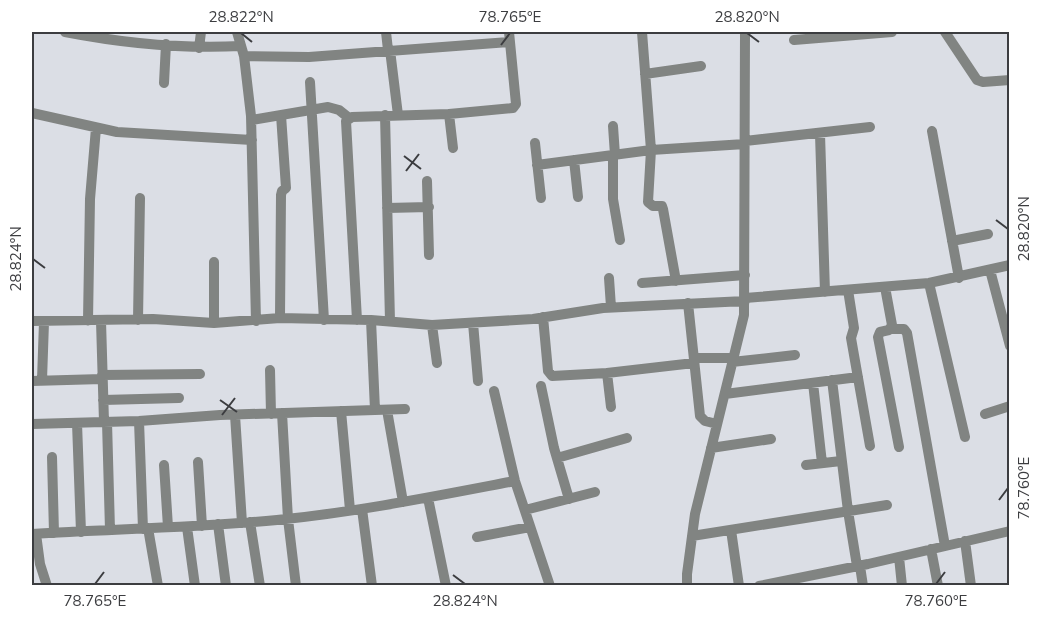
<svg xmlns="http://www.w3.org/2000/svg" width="1041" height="617" font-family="Mulish,sans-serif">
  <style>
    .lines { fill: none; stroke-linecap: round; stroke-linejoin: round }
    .street { stroke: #818482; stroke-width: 10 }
    .ticks { fill: none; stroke: #3c3d40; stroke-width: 2 }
    .neatline { fill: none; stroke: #3c3d40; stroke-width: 2 }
    .ticks-label { font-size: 15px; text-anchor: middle; fill: #3c3d40 }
  </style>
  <rect width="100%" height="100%" fill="#dbdee5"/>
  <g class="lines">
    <path class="street" d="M65,32C122,43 183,49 241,46
      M237,32L244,56L251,116L256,321
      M386,32L388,50
      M642,32L651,150L648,202L653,206H662L663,209L676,281
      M945,32L977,80L983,82L1010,80
      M794,40L892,32
      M199,48L201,32
      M390,50L398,115
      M244,56L309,57L509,42
      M645,74L701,66
      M310,82L324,320
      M164,83L166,44
      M32,113L117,132L252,140
      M449,114L453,148
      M385,115L390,321
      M252,120L328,107L339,110L349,118
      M613,126L615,155
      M932,131L959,278
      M820,134L825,292
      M745,141L870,127
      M535,143L541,198
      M613,155V199L620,240
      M574,160L578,197
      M537,165L651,150L745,144
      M427,181L429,255
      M387,208L429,207
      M952,241L988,234
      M990,270L1010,346
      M609,278L611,307
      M642,283L745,275
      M929,283L965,437
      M885,287L892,325L889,330L880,332L878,337L899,447
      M848,290L854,328L851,338L870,446
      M745,298L929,283L1010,265
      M688,303L700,416L705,421L717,424
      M543,317L548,371L552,376L607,373L694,363
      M280,318L281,195L282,191L286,188L281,115
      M138,320L140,198
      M357,320L346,121L352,117L449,114L513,108L516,104L509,32
      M371,320L375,410
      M32,321L153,319L214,323L280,318L371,320L432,325L533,319L603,308L745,301
      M88,321L90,199L96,128
      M101,321L104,422
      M214,323V262
      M473,323L478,381
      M432,325L437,363
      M890,329H904L907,333L945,546
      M694,358H733
      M732,362L795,355
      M270,370L271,414
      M607,373L611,407
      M102,375L200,374
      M42,380L44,322
      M832,380L848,511L857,566
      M32,381L102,379
      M813,383L822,463
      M541,386L554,448L569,499
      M494,391L515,481L550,586
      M725,394L858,377
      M103,400L179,398
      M387,410L403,502
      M341,411L350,510
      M282,413L288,519L296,586
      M985,414L1010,406
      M235,415L242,523
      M139,421L143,529
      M107,422L110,530
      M77,423L81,532
      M32,424L139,421L220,415L405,409
      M711,448L771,439
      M52,457L54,533
      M557,458L627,438
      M198,462L202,526
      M164,465L168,527
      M806,465L841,461
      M428,498L446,586
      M362,509L372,586
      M525,510L595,492
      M250,522L260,586
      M218,524L226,586
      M187,527L195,586
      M148,528L158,586
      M731,530L739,586
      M32,534C113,529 195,528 277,520C357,512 436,496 515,481
      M36,534L40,564L47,586
      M692,536L887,505
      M477,537L530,527
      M965,541L971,586
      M931,549L938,586
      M899,557L902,586
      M860,566L863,586
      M687,586V574L695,514L744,315L745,32
      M759,586L868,564L1010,531"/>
  </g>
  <path class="ticks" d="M241,33L252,42M747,33L759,42M501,45L510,33M404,156L421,169M406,171L419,154M996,220L1008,229M33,259L45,268M220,400L237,412M222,415L235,398M999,500L1008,488M453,575L465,584M95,584L104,572M936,584L945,572"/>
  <rect width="1041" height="617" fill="none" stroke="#ffffff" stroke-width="66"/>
  <rect x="33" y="33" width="975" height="551" class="neatline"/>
  <g class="ticks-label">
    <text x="241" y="22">28.822°N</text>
    <text x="510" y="22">78.765°E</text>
    <text x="747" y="22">28.820°N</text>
    <text transform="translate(1024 229) rotate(-90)" y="5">28.820°N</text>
    <text transform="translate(16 259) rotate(-90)" y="5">28.824°N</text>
    <text transform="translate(1024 488) rotate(-90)" y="5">78.760°E</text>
    <text x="95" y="606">78.765°E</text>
    <text x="465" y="606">28.824°N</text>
    <text x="936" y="606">78.760°E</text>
  </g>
</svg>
